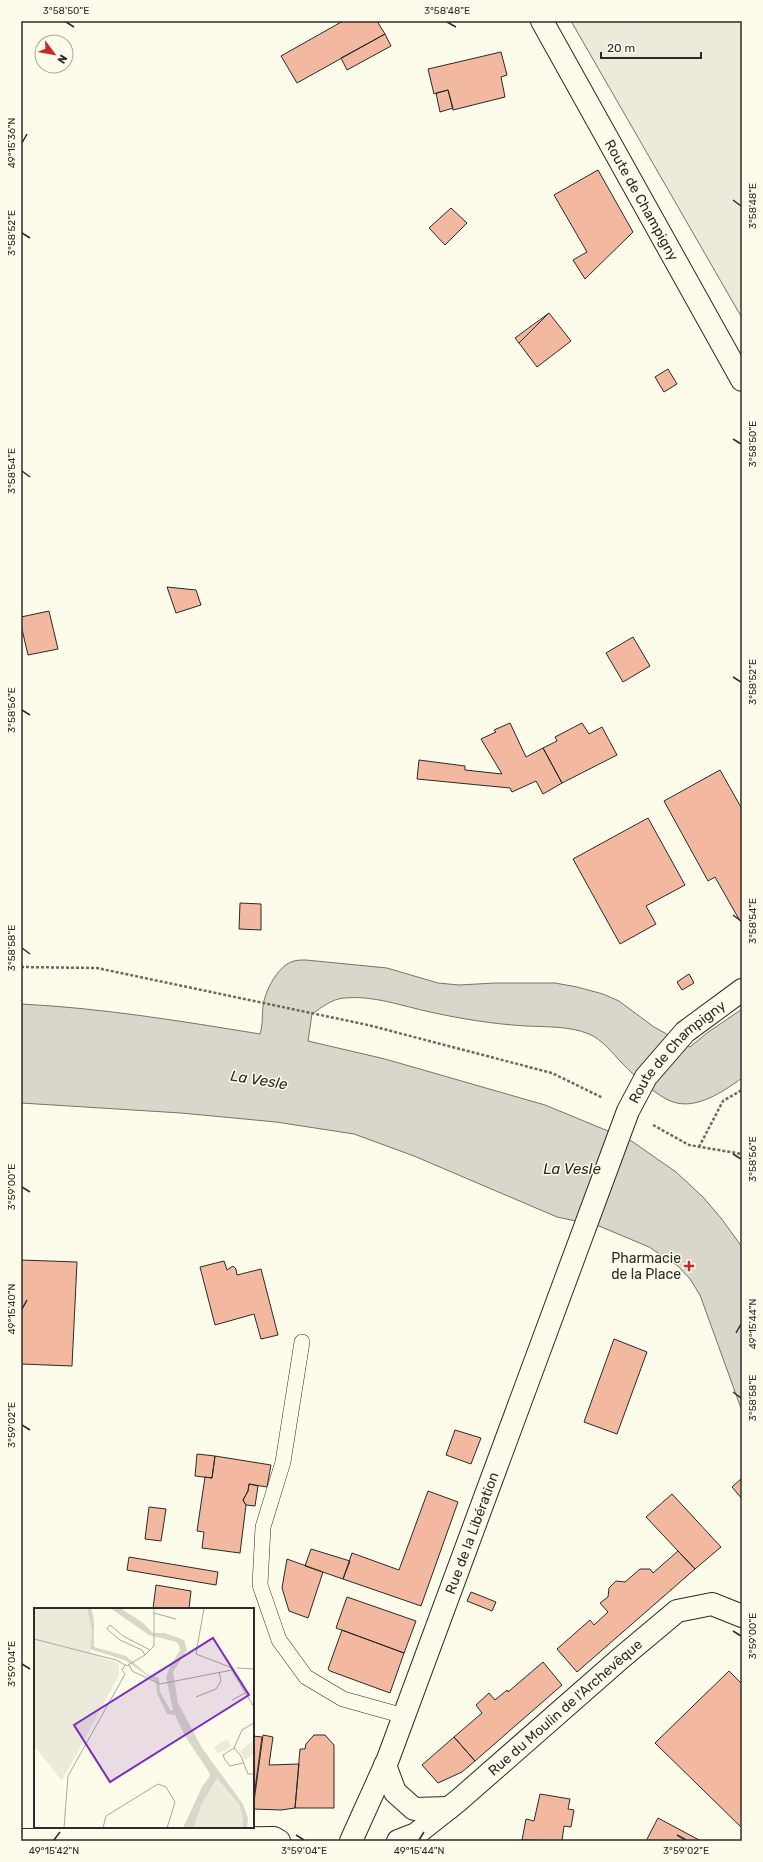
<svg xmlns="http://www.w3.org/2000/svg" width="763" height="1862" font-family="Rubik,sans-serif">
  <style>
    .green { fill: #ecebdb; stroke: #74746e }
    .water { fill: #d8d7c9; stroke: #74746e }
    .building { fill: #f2b8a0; stroke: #2b2b2b }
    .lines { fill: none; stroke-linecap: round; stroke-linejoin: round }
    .service-casing { stroke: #2b2b2b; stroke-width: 16 }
    .minor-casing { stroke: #2b2b2b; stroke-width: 24 }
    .tertiary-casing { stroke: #2b2b2b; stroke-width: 24 }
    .path { stroke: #6a6964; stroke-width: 2.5; stroke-dasharray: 3 2; stroke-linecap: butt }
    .service { stroke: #fdfbea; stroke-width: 15 }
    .minor { stroke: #fdfbea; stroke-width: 22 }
    .tertiary { stroke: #fdfbea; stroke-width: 22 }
    .ticks { fill: none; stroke: #2b2b2b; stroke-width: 1.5 }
    .poi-dot { fill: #c62828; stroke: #fdfbea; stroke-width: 1.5 }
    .labels { text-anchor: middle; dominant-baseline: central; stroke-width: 3; stroke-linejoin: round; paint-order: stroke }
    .street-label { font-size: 14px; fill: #2b2b2b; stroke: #fdfbea }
    .poi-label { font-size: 14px; fill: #2b2b2b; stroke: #fdfbea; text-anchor: end }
    .water-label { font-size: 15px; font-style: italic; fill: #2b2b2b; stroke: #fdfbea }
    .inset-road { fill: none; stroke: #a9a89e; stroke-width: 1 }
    .view { fill: #7b2cbf; fill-opacity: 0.15; stroke: #7b2cbf; stroke-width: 2 }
    .inset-edge { fill: none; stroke: #2b2b2b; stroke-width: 2 }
    .neatline { fill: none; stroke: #2b2b2b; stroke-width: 1.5 }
    .ticks-label { font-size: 10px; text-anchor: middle; fill: #2b2b2b }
  </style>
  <rect width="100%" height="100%" fill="#fdfbea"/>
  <path class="green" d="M571,21H742V318Z"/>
  <path class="water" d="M306,960L387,968L438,983L459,985L495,983H555L577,987L603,994L619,1001L654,1027L690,1047L707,1033L742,1009V1078C724,1091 697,1110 673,1102C658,1097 633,1075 623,1064C612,1053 603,1040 589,1034C570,1026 546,1027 526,1026C493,1024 462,1019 430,1012C402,1006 373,995 344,998C332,999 322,1007 312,1014L308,1041L385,1059L545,1105L630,1140L676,1172L703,1197L721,1218L742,1247V1411L700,1295L690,1279L678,1266L649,1247L599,1226L557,1217L414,1156L354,1134L276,1122L181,1113L21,1103V1004C101,1008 181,1021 260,1034C263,1024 262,1016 263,1006C265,991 278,965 294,961C298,960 302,960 306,960Z"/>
  <path class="building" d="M343,21H377L385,34L297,83L281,56Z
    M385,34L391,46L347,70L341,58Z
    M501,52L507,75L501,77L505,97L453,110L448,90L434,94L428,69Z
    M448,90L453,108L440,112L436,93Z
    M598,170L633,232L585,279L573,260L587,252L554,195Z
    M451,208L467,223L445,245L429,228Z
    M549,313L571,341L537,367L519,343Z
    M549,313L519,343L515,338Z
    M668,369L677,384L664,392L655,377Z
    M167,587L196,590L201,605L176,613Z
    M49,611L58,649L28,655L21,625V617Z
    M633,637L650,666L623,682L606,653Z
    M510,723L526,757L543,748L562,783L543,794L536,781L512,792L510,788L417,779L419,760L465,766V770L502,774L481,739L496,732L494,730Z
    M582,723L589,734L602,727L617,755L562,783L543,748L557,741L555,737Z
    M720,770L742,809V919L740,921L715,877L708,881L664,801Z
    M648,818L685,885L646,906L656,924L620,944L573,859Z
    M240,903L261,904V930L239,929Z
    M689,974L694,983L682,990L677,982Z
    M21,1260L77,1262L72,1366L21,1364Z
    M224,1261L227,1270L233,1266L236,1269L237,1275L261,1269L278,1335L261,1339L254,1314L215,1325L200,1267Z
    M614,1339L647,1352L617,1434L584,1422Z
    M455,1430L481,1438L471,1464L446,1455Z
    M197,1454L215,1456L212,1478L195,1476Z
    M215,1456L271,1465L267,1487L249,1484L248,1491L243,1500L246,1505L240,1553L202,1548L204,1532L197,1531L205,1477L212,1478Z
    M742,1478V1499L732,1487Z
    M249,1484L258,1486L255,1506L246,1505L243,1500L248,1491Z
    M428,1491L458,1502L421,1606L343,1579L352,1553L399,1570Z
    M672,1494L721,1547L695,1569L646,1517Z
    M149,1507L166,1509L161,1541L145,1539Z
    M311,1549L350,1561L343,1579L305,1566Z
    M678,1551L695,1569L577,1672L557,1649L590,1620L594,1625L608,1612L600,1603L608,1597L609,1588L616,1581L625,1582L640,1569H650L653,1573Z
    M129,1557L218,1572L216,1585L127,1570Z
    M287,1559L323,1572L308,1618L289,1611L282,1588Z
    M156,1585L191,1591L189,1609H153Z
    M471,1592L496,1602L492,1611L467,1601Z
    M347,1597L416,1621L404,1653L336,1628Z
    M342,1630L404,1653L390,1693L330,1671L328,1669Z
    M543,1662L562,1685L475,1761L454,1737L482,1713L476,1705L489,1693L495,1700L507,1690L508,1692Z
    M729,1671L742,1684V1828L655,1743Z
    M263,1735L273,1737L269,1765L299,1764L295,1808L281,1810L253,1809Z
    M314,1735H325L334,1745V1808H295L300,1749H305L306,1744Z
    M253,1736L262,1737L253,1804Z
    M454,1737L475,1761L462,1772L438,1783L422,1765Z
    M540,1794L570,1799L568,1809L574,1810L571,1827L564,1826L562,1841L522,1840L526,1819L534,1821Z
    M658,1818L701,1841H646Z"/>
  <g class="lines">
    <g class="service-casing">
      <path id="service" d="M302,1342L283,1462L263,1527L260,1585L279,1640L306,1677L343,1699L404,1716"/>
    </g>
    <g class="minor-casing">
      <g id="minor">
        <path d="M385,1765L395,1792L414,1809L449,1808"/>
        <path d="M21,1840L274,1838L279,1841"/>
        <path id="s1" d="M351,1841L388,1759L628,1111L646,1077L685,1032L742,990"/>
        <path id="s2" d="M398,1841L416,1834L459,1800L621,1658L677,1611L712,1604L742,1616"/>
      </g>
    </g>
    <g class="tertiary-casing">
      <g id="tertiary">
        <path id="s3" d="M542,21L742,380"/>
      </g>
    </g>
    <path class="path" d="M21,967L97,968L368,1025L552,1073L603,1098
      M653,1125L689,1145L742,1154
      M699,1147L723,1101L742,1090"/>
    <use href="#service" class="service"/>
    <use href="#minor" class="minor"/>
    <use href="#tertiary" class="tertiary"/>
  </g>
  <path class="ticks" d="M66,22L74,27M447,22L456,27M22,143L27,134M733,200L741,206M22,233L30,238M733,439L741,444M22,471L30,477M733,677L741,682M22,710L30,715M733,915L741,921M22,948L30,954M733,1154L741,1159M22,1187L30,1192M22,1309L27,1300M736,1333L741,1324M733,1392L741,1398M22,1425L30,1430M733,1631L741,1636M22,1664L30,1669M296,1835L304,1840M677,1835L686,1840M54,1840L60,1832M419,1840L424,1832"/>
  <path class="poi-dot" d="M687 1260h4v4h4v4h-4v4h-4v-4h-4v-4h4z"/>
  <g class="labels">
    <g class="street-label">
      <text stroke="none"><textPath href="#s3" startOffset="205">Route de Champigny</textPath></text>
      <text stroke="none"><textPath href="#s1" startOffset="859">Route de Champigny</textPath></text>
      <text stroke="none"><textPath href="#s1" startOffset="331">Rue de la Libération</textPath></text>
      <text stroke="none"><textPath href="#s2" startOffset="215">Rue du Moulin de l'Archevêque</textPath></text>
    </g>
    <g class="poi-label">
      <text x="681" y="1258">Pharmacie<tspan x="681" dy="16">de la Place</tspan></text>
    </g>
    <g class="water-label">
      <text transform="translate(259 1080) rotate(9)">La Vesle</text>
      <text x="572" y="1169">La Vesle</text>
    </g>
  </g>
  <g transform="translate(34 1608)">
    <rect width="220" height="220" fill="#fdfbea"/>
    <path d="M0,0H55L59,25L56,45L85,56V67L28,173L2,140L0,141ZM193,131L197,138L184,146L180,139ZM220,132V146L211,152L206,143ZM178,166L186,167L207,197L212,220H152Z" fill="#ecebdb"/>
    <path d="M53,0H57L60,11V39L92,48L113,66L125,70L126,84L137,103L139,102L132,69L136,58L146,42L145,37L142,34L115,27L76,0H86L108,14L119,25H131L150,32L153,42L139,64L144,95L168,140L209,196L214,210L213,220H209V210L205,196L183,170L168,195L159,220H149L168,179L176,168L175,164L151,128L141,107L133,106L123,85L122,74L91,52L56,41L58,23Z" fill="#d8d7c9"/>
    <path class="inset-road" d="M170,0L162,46L196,59L220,99M120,5L142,11M0,31L82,52L91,57M111,47L108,42L86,32L73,21L76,17L89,28L116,42M94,57L111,47L120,38V0M203,60L220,61M98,63L126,76L198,62M91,66L88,62L91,57L96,58L98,63M162,89L182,81L187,73L185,64M198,92L211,85M200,140L189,147L191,152L196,158L209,155M200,140L207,148L214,166H220M200,140L208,122L220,115M30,220L34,168L91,66M69,220L72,208L124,176L132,179L141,194L133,220"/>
    <path class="view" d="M179,30L215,87L76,174L40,117Z"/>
    <rect width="220" height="220" class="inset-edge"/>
  </g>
  <rect width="763" height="1862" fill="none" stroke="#fdfbea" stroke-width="44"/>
  <g transform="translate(54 54) rotate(122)"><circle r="19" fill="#fdfbea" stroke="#a9a89e"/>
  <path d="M0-3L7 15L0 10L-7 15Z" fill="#c62828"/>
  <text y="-6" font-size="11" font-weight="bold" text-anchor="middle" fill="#2b2b2b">N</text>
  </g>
  <path d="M601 52v6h100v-6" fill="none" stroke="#2b2b2b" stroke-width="2"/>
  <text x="607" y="52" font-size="12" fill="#2b2b2b" stroke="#fdfbea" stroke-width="3" paint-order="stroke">20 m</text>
  <rect x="22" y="22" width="719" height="1818" class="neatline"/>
  <g class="ticks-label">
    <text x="66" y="14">3°58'50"E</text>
    <text x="447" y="14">3°58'48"E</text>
    <text transform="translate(11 143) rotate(-90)" y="4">49°15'36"N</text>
    <text transform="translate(752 206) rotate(-90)" y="4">3°58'48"E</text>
    <text transform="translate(11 233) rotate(-90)" y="4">3°58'52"E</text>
    <text transform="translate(752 444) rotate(-90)" y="4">3°58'50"E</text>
    <text transform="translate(11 471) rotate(-90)" y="4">3°58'54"E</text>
    <text transform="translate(752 682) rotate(-90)" y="4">3°58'52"E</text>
    <text transform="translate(11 710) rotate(-90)" y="4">3°58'56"E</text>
    <text transform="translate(752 921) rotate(-90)" y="4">3°58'54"E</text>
    <text transform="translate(11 948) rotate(-90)" y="4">3°58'58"E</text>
    <text transform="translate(752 1159) rotate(-90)" y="4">3°58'56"E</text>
    <text transform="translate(11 1187) rotate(-90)" y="4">3°59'00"E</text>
    <text transform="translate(11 1309) rotate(-90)" y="4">49°15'40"N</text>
    <text transform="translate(752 1324) rotate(-90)" y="4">49°15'44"N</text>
    <text transform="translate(752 1398) rotate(-90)" y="4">3°58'58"E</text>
    <text transform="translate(11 1425) rotate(-90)" y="4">3°59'02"E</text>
    <text transform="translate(752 1636) rotate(-90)" y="4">3°59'00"E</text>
    <text transform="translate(11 1664) rotate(-90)" y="4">3°59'04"E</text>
    <text x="54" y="1854">49°15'42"N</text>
    <text x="304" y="1854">3°59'04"E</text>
    <text x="419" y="1854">49°15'44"N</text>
    <text x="686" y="1854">3°59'02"E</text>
  </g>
</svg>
